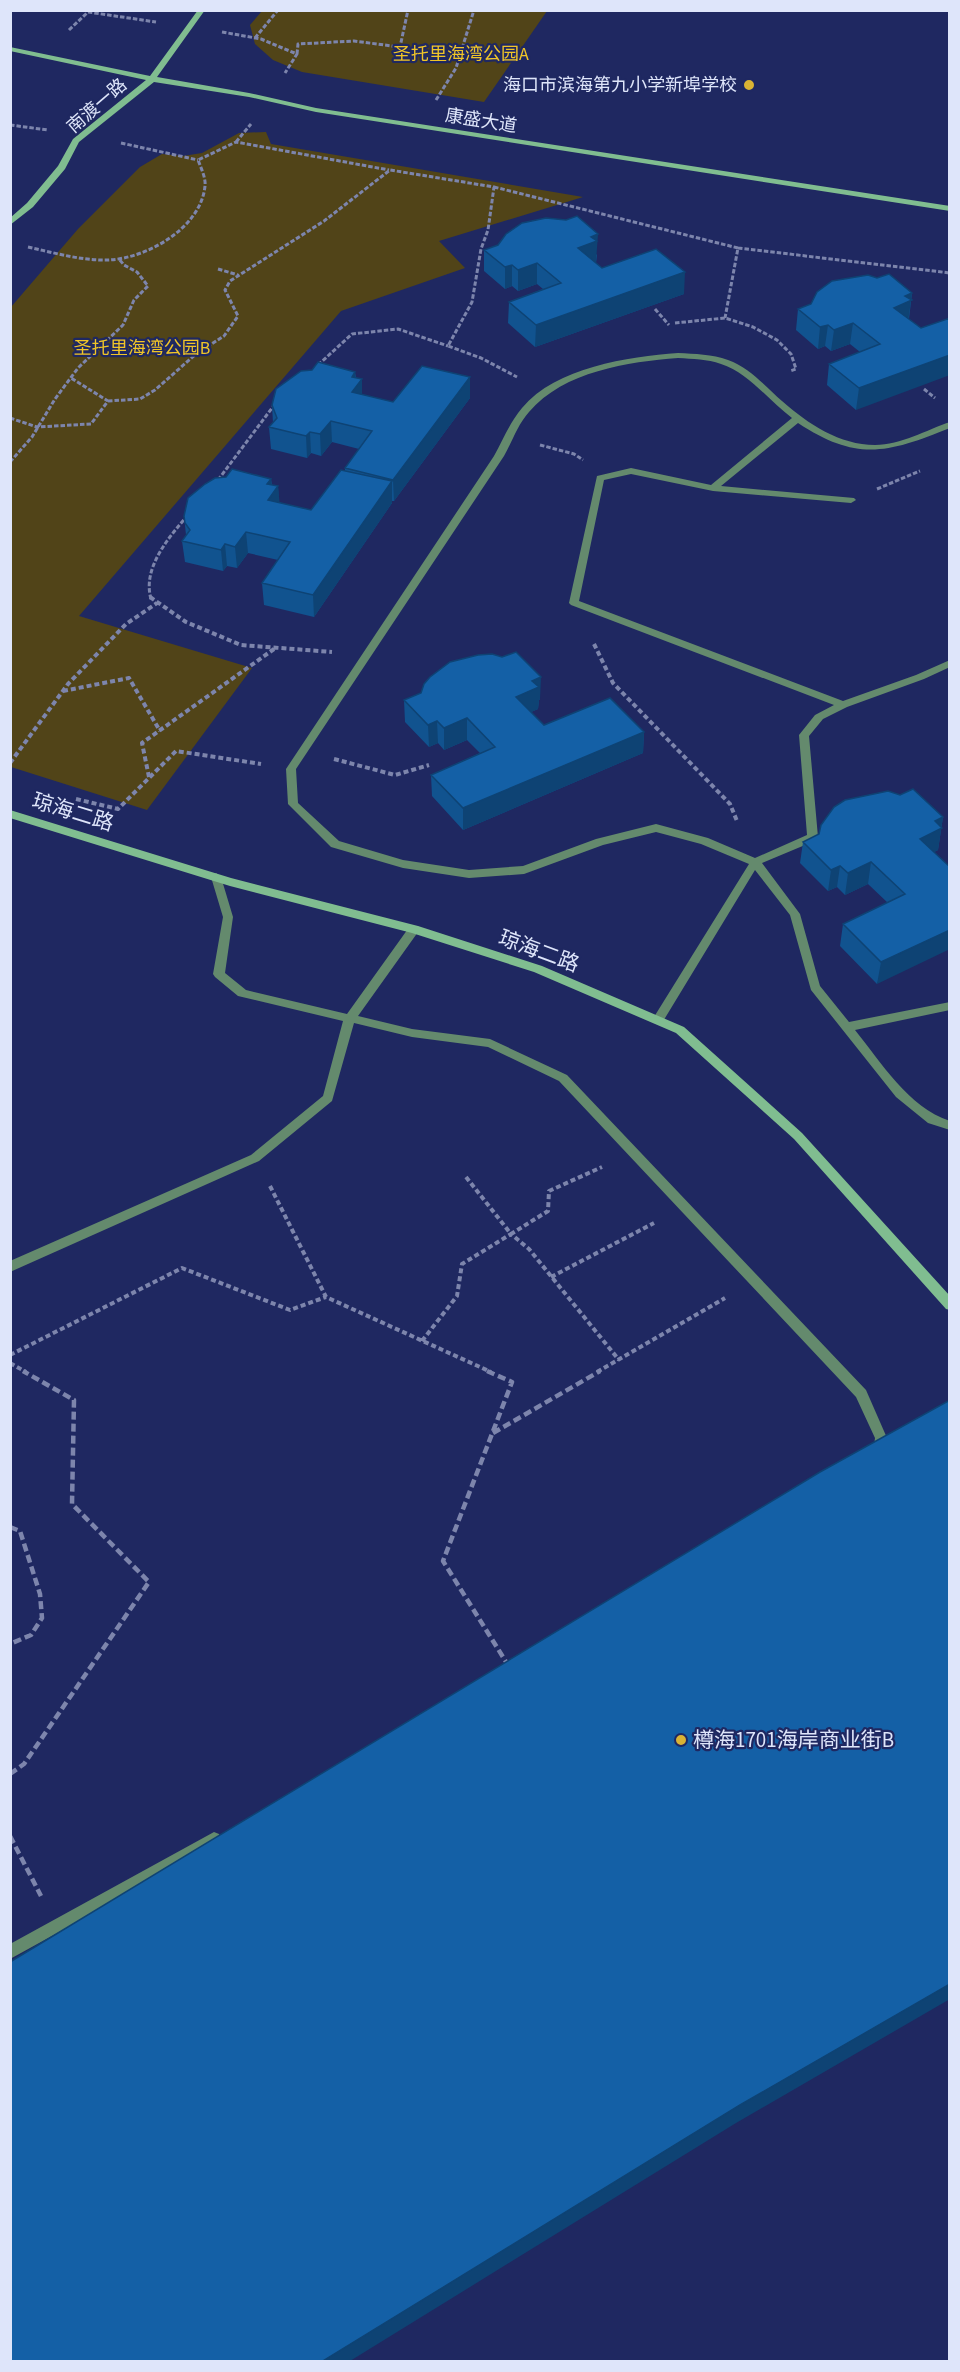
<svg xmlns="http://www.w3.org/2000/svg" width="960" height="2372" font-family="'Source Sans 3','Noto Sans SC',sans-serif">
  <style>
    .green { fill: #514418 }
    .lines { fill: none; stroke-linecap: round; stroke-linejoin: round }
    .path-far2 { stroke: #7d85ac; stroke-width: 3; stroke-dasharray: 4.5 2; stroke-linecap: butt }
    .path-far1 { stroke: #7d85ac; stroke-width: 4; stroke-dasharray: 5 3; stroke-linecap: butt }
    .path { stroke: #7d85ac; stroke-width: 4.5; stroke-dasharray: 8 4; stroke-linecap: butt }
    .street { fill: #648a6d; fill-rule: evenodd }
    .secondary { fill: #80bd90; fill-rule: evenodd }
    .wall { fill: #11538f }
    .shaded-wall { fill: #0e4374 }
    .building { fill: #1460a6; stroke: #0e4374; stroke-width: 1.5 }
    .poi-dot { fill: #d9b334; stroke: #1f2861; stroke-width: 2 }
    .labels { text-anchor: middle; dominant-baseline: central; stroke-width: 4.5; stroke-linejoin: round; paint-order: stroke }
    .far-park-label { font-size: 18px; fill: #f0c528; stroke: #1f2861 }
    .far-poi-label { font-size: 18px; fill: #dee5fa; stroke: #1f2861; text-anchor: end }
    .far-street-label { font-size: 18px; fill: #dee5fa; stroke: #1f2861 }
    .street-label { font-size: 21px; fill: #dee5fa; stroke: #1f2861 }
    .poi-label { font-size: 21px; fill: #dee5fa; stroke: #1f2861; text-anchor: start }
  </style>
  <rect width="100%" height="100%" fill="#1f2861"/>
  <path class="green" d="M262,11L263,10L547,11L484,102L302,72L273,60L255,44L250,25Z
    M266,132L271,144L583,197L439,241L465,268L341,311L79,616L252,668L147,810L11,767V307L78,229L140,167L162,154L183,156L202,153L239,133Z"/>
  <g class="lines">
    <path class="path-far2" d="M69,30L88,12L156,22
      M222,32L261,39L297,54L285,73
      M255,38L278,10
      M297,54L298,44L354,41L400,47L408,10
      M436,100L456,68L474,10
      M10,125L48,130
      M236,142L251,124
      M121,143L198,160
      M494,187L738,248L725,318
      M28,247C55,253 82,261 109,260C147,258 201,228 205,186C206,178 201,168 198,160L236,142L389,170
      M738,248L950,273
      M218,269L238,275
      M655,309L669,325
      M675,323L725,318L753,327L777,340L791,354L796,369L790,371
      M318,365L352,334L398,329L448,346
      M924,389L935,398
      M108,401L140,399L155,390L196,354L224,336L238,316L225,290L230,281L324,221L390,170L494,187L488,230L481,249L472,302L448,346L481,358L517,377
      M10,418L37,427L91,424L108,401L71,378
      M540,445L574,454L583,460
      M10,462L32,437L55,399L78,368L123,325L134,300L148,286L137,272L124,265L119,259
      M218,480L275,404
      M877,489L920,471
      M151,599C142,568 169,537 188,515"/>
    <path class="path-far1" d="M150,597L186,622L241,645L332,652
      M594,644L613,683L730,804L737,821
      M63,691L129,678L160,731
      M950,703V732
      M334,759L395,775L429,765
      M10,763L68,684L126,624L157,603
      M149,777L142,743L274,649
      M76,799L118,809L176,751L261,764
      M466,1177L511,1234L548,1211L549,1191L602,1167
      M270,1186L326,1297L491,1372
      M551,1277L654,1223
      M422,1341L457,1296L462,1264L511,1234L529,1249L619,1360
      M10,1355L182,1268L290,1310L326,1297
      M10,1363L26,1372
      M597,1372L725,1298"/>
    <path class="path" d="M487,1371L512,1382L443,1561L508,1665
      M493,1433L600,1371
      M10,1527L20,1531L40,1594L42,1618L31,1635L10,1644
      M10,1774L24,1764L149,1582L72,1504L74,1400L23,1371
      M10,1836L41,1896"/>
    <path class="street" d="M678,353C695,354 712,354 728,360C750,368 766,387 782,401C808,424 840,445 875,445C901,445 926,430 950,422V428C888,453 857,462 798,423L721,486L854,498L856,500L851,503L713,491L631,474L604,480L579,601L843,701L916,675L950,660V667L924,679L847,707L823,719L809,736L818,837L817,840L762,863L800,914L820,986L849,1022L950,1002V1010L855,1030C881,1062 908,1107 950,1121V1130L928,1123L896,1097L811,990L790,915L755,870L662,1023H654L652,1020L654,1017L749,864L701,844L656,832L603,845L524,874L469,878L403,868L331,847L288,804L286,769L494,456C503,440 510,422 522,408C556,367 628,357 678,353ZM678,358C693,359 707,359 721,364C749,373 769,401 792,418L711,485L631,468L597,476L569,603L571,605L834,705L815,715L799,735L807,835L755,858L708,838L656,824L596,839L523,866L469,870L403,860L339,841L298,803L296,769L504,456C512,442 518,424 529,412C564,371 628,362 678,358Z
      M216,873L221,877L233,917L225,973L246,990L347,1014L410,926H418L420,929L418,932L358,1016L412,1029L490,1039L567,1075L866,1390L887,1438L884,1457L879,1458L874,1457L873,1453L875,1438L856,1397L559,1081L488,1047L412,1037L354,1023L332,1101L259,1161L10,1272V1261L251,1155L323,1096L343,1021L238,996L215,977L213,974L223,917L211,877Z
      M214,1832L219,1834L221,1839L219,1844L10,1959V1944Z"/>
    <path class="secondary" d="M198,10H205L157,77L249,93L316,108L950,206V211L316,112L249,97L154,82L79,142L65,169L33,207L10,225V218L27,203L58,166L73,139L146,80L10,51V47L150,76Z
      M10,810L231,878L418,926L542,966L684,1027L802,1133L950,1296V1310L946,1309L794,1139L676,1033L534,972L412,933L230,886L10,818Z"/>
  </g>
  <path class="wall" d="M566,220L597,255L596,263L602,268L684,294L535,347L508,323L509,302L543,289L537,284L518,291L512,286L505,289L484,271V250Z
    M912,293L909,319L856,410L827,385L829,364L860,352L850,344L831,351L825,346L818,349L796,330L798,309Z
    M355,372L356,378L362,395L393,402L470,377V398L394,501H392V503L314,617L264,605L262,583L278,560L248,553L237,568L227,566L223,571L185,562L182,541L186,535L184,516L271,479L272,485L278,486L279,503L311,510L345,471V468L359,449L332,442L321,456L311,453L307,458L271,449L269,427L273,423L272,405Z
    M421,693L540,699L539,700L538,709L531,712L544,725L644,732L643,753L463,830L432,796L431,775L480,753L467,740L444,750L438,743L429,747L405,722L404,700Z
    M943,817L938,850L934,852L877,984L840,946L843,924L888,903L868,884L845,895L837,887L828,891L800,863L803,842Z"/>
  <path class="shaded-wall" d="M598,234L596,262L577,269L578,248L591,237Z
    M537,263V284L518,291V270Z
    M512,265V286L505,289V267Z
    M685,272L684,294L535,347L536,325Z
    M912,293L908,322L894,308L905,296Z
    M853,323L850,344L831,351L834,330Z
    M828,325L825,346L818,349L820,327Z
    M950,355V375L856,410L859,388Z
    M355,372L356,386L362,379V400L352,413V377Z
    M470,377V398L394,501L393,480Z
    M331,421L332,442L321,456L320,434Z
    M310,432L311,453L307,458L306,436Z
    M271,479L273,494L278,486L280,507L270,522L267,484Z
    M392,481V503L314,617L313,595Z
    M246,532L248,553L237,568L235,547Z
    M225,544L227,566L223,571L221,550Z
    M541,677L540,699L539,700L538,709L516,719V697L532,681Z
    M467,718V740L444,750V728Z
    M437,721L438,743L429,747L428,725Z
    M644,732L643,753L463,830V808Z
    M943,817L938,850L917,861L920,839L935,821Z
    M871,862L868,884L845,895L848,873Z
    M840,866L837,887L828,891L831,870Z
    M950,930V949L877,984L881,962Z
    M950,1984V1999L736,2123L350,2361H323L740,2105Z"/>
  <path class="building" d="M577,216L598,234L591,237L597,241L578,248L602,268L656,249L685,272L536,325L509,302L561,283L537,263L518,270L512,265L505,267L484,250L498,245L506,234L522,223L546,218L566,220Z
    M889,274L912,293L905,296L912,300L894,308L921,328L950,318V355L859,388L829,364L880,344L853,323L834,330L828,325L820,327L798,309L811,304L817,292L832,281L868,275L877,278Z
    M318,362L355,372L352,377L362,379L352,392L393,402L422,366L470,377L393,480L345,468L372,431L331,421L320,434L310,432L306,436L269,427L277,418L272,405L276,389L301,371L312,370Z
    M232,469L271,479L267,484L278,486L268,500L311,510L341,470L392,481L313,595L262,583L290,542L246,532L235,547L225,544L221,550L182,541L190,530L185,523L184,516L188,498L205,484L215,478L226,477Z
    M516,652L541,677L532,681L539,687L516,697L544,725L610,698L644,732L463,808L431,775L495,747L467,718L444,728L437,721L428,725L404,700L421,693L424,684L430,677L450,662L478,655L492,654L502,657Z
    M913,789L943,817L935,821L942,828L920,839L950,867V930L881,962L843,924L905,894L871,862L848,873L840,866L831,870L803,842L819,834L821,825L834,807L845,800L888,791L900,795Z
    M950,1400V1984L740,2105L323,2361H10V1962L820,1472Z"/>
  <g class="poi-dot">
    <circle cx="749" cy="85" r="6"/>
    <circle cx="681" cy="1740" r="6"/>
  </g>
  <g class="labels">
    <g class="far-park-label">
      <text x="461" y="54">圣托里海湾公园A</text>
      <text x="142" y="348">圣托里海湾公园B</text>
    </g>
    <g class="far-poi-label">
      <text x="737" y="85">海口市滨海第九小学新埠学校</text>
    </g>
    <g class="far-street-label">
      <text transform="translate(97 106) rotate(-41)">南渡一路</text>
      <text transform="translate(481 121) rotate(9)">康盛大道</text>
    </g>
    <g class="street-label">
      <text transform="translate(73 812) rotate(17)">琼海二路</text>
      <text transform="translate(539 951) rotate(20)">琼海二路</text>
    </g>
    <g class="poi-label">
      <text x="693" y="1740">樽海1701海岸商业街B</text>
    </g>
  </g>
  <rect width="960" height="2372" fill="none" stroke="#dee5fa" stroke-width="24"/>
</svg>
